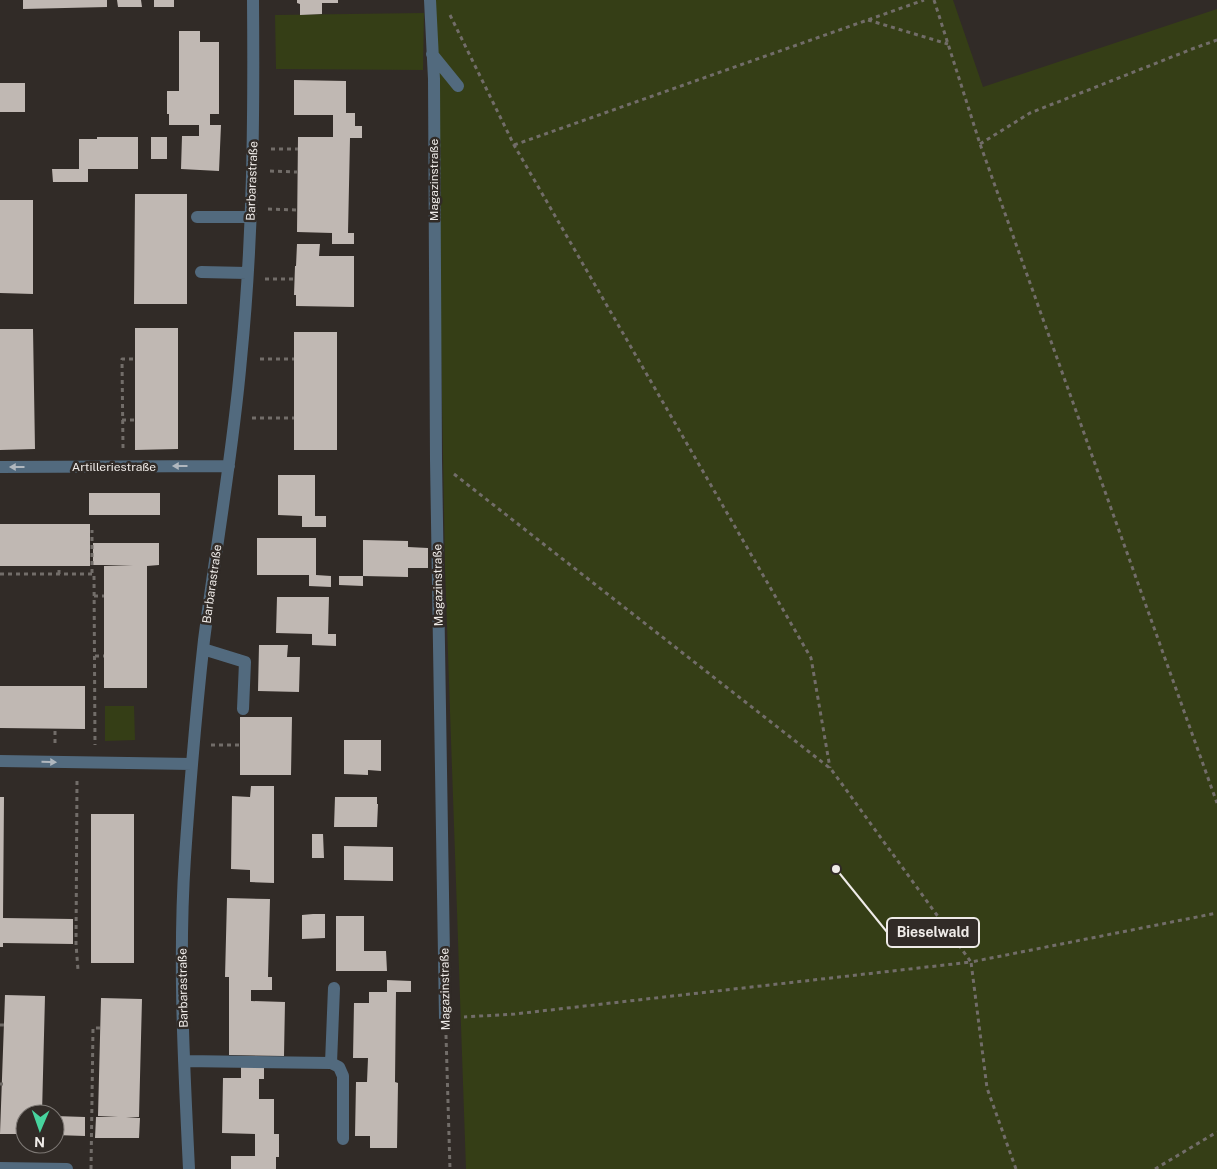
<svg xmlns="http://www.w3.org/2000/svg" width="1217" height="1169" font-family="'Public Sans',sans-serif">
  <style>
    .green { fill: #353e16 }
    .building { fill: #c0b8b3 }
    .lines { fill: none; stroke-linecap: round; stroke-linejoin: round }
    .path { stroke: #726d69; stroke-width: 3; stroke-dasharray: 4 4; stroke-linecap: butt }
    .minor { stroke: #526a7e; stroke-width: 12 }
    .oneway { fill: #b0b7be }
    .labels { text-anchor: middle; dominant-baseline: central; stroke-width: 5; stroke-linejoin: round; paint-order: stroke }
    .street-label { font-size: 12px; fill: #efebe8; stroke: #312b27 }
    .leader { fill: none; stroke: #efebe8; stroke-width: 2 }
    .callout-dot { fill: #efebe8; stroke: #312b27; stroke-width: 2 }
    .callout { fill: #312b27; stroke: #efebe8; stroke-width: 2 }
    .callout-label { font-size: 14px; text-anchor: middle; font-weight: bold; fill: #efebe8 }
  </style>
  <rect width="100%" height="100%" fill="#312b27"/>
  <path class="green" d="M435,0H953L983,87L1217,9V1169H466L445,568Z
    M424,13L423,70L276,69L275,15Z
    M105,706H134L135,740L105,741Z"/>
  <path class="building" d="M23,0H107V7L23,9Z
    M117,0H141L142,7H118Z
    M154,0H174V7H154Z
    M297,0H338V3H322V14L300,15V4L297,3Z
    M179,31H200V42H219V114H210V125H221L219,171L181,169L182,136H199V125H169V114H167V91H179Z
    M294,80L346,81V113H355V126H362V138H350L348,233H354V244H332V233L297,232L298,137H333V115H294Z
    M0,83H25V112H0Z
    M97,137H138V169H88V182H53L52,169H79V139H97Z
    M151,137H167V159H151Z
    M135,194H187V304H134Z
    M0,200H33V294L0,293Z
    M297,244H320L319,256H354V307L296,306V295H294L295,266H296Z
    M135,328H178V449L135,450Z
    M0,329H33L35,449L0,450Z
    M294,332H337V450H294Z
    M278,475H315V516H326V527H302V516L278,515Z
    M89,493H160V515H89Z
    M0,524H90V566H0Z
    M257,538H316V575L331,576V587L309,586V575H257Z
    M363,540L408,541V547L428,548V568H408V577L363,576Z
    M93,543H159V565L147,566V688H104V566L133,565H93Z
    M339,576H363V586L339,585Z
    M277,597H329L328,634H336V646L312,645V634L276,633Z
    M259,645H288L287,657H300L299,692L258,691Z
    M0,686H85V729L0,728Z
    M240,717H292L291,775H240Z
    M344,740H381V771L368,770V775L344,774Z
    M251,786H274V883L250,882V870L231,869L232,796L250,797Z
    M0,797H4L3,918L73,919V944L3,943V947H0Z
    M335,797H377V804H378L377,827H334Z
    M91,814H134V963H91Z
    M312,834H323L324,858H312Z
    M344,846L393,847V881L344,880Z
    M227,898L270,899L268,977H272V990H251V1001L285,1002L284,1056L229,1055V977H225Z
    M313,914H325V938L302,939V915Z
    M336,916H364V951H386L387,971H336Z
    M387,980L411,981V992H396L395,1082L398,1083L397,1148H370V1136H355L356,1082H367L368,1058H353L354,1003H369V992H387Z
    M5,995L45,996L42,1114H25V1134H0Z
    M101,998L142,999L139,1117L126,1118H140L139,1138H95L96,1117H118L98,1116Z
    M241,1067H264V1079H259V1099H274V1134H279V1157H276V1169H231V1156H255V1134L222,1133L223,1078H241Z
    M55,1116L85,1117V1136L55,1135Z"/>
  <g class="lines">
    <path class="path" d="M934,0L980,144L1217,803
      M450,15L514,145L811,658L830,768
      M868,20L948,44
      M980,144L1030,113L1192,49L1217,40
      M514,145L924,0
      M271,149H298
      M270,171L297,172
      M268,209L297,210
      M265,279H295
      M260,359H294
      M252,418H294
      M122,420H135
      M123,448L122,359H135
      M454,474L831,769L971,962L515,1014L464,1017
      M92,573V530
      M0,574H94L95,745
      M59,574V566
      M94,596H104
      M95,656H104
      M55,743V729
      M211,745H240
      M77,781L76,944L78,970
      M0,1025H4
      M446,1035L450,1169
      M0,1084H3
      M91,1169L93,1028H100
      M1016,1169L987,1088L971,962L1217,913
      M1155,1169L1217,1132"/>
    <path class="minor" d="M430,0L434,79L436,460L445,1018
      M432,54L458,86
      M197,217H251
      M201,272L247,273
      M0,467L229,466
      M203,649L245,662L243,709
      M0,761L192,764
      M184,1061L331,1063L339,1067L343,1076V1139
      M331,1063L334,988
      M0,1168L67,1169
      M189,1169C184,1065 178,961 185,857C190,784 196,712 204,640C216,546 233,453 241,359C253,240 254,120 253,0"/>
  </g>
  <defs><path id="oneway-solid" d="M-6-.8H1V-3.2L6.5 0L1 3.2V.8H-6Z" transform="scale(1.25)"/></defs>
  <g class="oneway">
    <use href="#oneway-solid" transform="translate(180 466) rotate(180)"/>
    <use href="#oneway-solid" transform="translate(17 467) rotate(180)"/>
    <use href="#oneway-solid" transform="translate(49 762) rotate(1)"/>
  </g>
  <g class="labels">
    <g class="street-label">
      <text transform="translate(434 180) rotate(-90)">Magazinstraße</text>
      <text transform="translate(252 181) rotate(-88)">Barbarastraße</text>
      <text x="114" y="467">Artilleriestraße</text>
      <text transform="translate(212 584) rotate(-82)">Barbarastraße</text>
      <text transform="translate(438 585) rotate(-91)">Magazinstraße</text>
      <text transform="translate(183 988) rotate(-91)">Barbarastraße</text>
      <text transform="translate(445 989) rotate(-91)">Magazinstraße</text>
    </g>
  </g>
  <path class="leader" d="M836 869L887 932"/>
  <circle class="callout-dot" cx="836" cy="869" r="5"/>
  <rect class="callout" x="887" y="918" width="92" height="29" rx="5"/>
  <g class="callout-label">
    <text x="933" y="937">Bieselwald</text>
  </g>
  <g transform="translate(40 1129) rotate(182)"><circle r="24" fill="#312b27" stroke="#7d7874"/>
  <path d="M0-4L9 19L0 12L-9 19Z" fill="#47d49e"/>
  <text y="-8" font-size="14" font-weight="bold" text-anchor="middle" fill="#efebe8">N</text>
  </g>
</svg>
